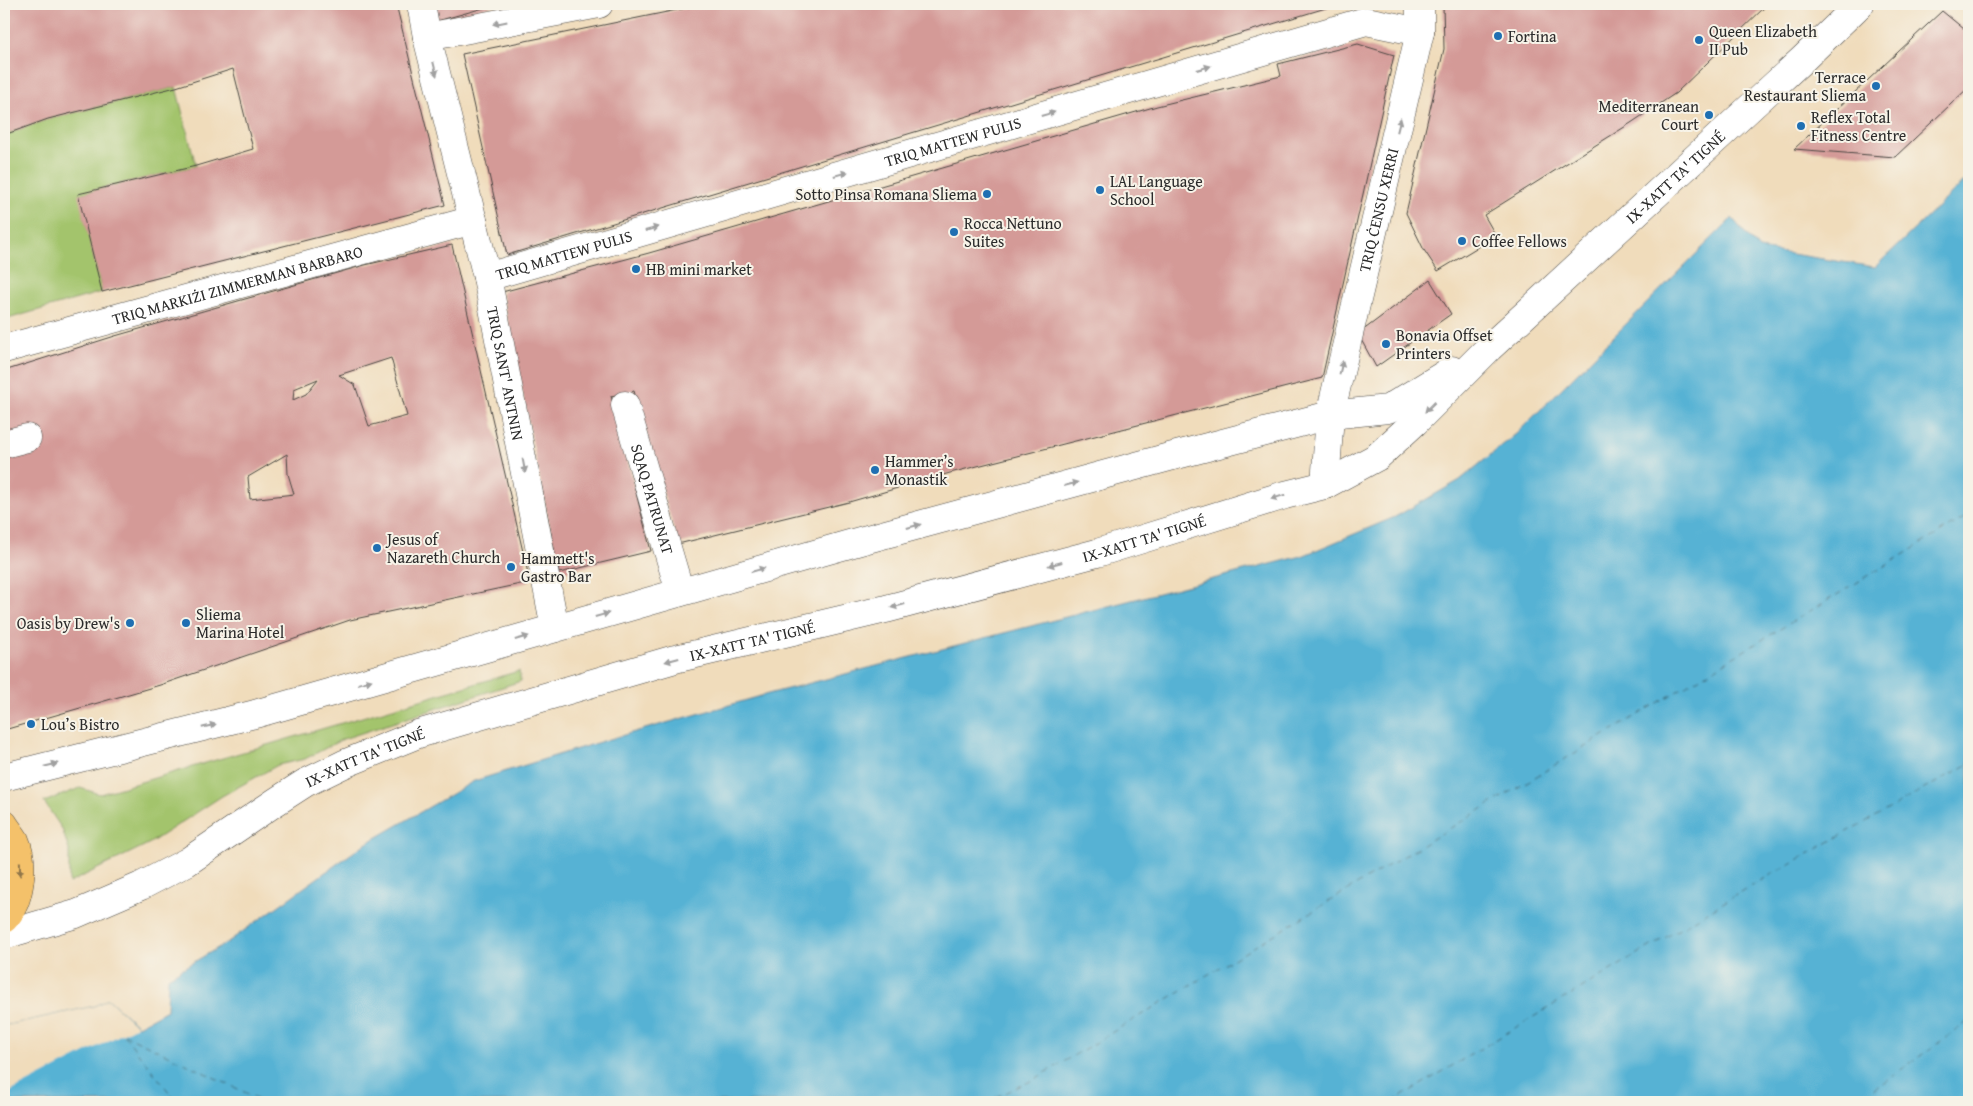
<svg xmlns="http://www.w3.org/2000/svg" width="1973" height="1106" font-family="'Gentium Book Plus',serif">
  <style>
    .green { fill: #a3c46c; stroke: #67784c }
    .water { fill: #56b2d4; stroke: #406e80 }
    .pier { fill: #f0dcbb }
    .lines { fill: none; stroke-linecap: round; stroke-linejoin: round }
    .ferry { stroke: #3a5a66; stroke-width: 1; stroke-dasharray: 6 5; stroke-linecap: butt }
    .building { fill: #d49a97; fill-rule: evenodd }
    .minor-casing { stroke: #494641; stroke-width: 29 }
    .major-casing { stroke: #494641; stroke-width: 29 }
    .minor { stroke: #fff; stroke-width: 28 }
    .major { stroke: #f4c16a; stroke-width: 28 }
    .oneway { fill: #a0a0a0 }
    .oneway2 { fill: #90764a }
    .poi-dot { fill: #1f6fb2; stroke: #f7f3e8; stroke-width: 2 }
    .labels { text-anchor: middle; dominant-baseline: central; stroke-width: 4; stroke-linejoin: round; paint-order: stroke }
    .poi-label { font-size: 16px; fill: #2b2b2b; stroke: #f7f3e8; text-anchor: start }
    .street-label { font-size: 16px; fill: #2b2b2b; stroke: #f7f3e8 }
  </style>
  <rect width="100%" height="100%" fill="#f7f3e8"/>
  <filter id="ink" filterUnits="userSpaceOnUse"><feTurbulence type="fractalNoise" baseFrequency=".02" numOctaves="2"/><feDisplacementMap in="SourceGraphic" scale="10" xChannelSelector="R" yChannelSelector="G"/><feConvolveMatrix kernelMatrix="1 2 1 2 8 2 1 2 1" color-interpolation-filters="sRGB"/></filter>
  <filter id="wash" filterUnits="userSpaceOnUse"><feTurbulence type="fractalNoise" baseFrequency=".0096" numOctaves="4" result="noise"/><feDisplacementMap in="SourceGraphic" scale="20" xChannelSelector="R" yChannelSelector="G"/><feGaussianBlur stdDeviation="1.12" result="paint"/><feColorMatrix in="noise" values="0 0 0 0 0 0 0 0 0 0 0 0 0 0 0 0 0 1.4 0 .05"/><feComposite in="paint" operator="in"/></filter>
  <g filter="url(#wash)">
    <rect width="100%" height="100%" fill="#f0dcbb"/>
    <path class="green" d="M176,87L196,166L79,194L102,292L4,320V135L48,119Z
      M519,671L521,681L343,739L305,759L278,765L222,796L150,843L69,883V850L62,829L44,802L80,788L100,794Z"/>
    <path class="water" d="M1969,177V1102H4V1026L95,1006L108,999L138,1026L167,1010L168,977L228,942L362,846L474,781L603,741L768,694L1302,556L1395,517L1460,480L1516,434L1732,218L1759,249L1875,267Z"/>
    <path class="pier" d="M108,999L137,1026L4,1095V1026L95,1006Z"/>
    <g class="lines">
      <path class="ferry" d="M124,1034L265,1102
        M124,1035L177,1102
        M986,1102L1035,1079L1969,515
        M1392,1102L1751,886L1969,764
        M1856,1102L1969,1021"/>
    </g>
    <g id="blocks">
      <path class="building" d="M4,4H396L445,205L102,292L78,194L196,166L253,149L233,69L176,87L48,119L4,135Z
        M435,4H498L437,21Z
        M706,4H1339L507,255L462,54Z
        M1443,4H1768L1676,93L1631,123L1484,215L1496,236L1438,271L1424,250L1406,213L1444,49Z
        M1942,11L1964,29L1969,26V87L1895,157L1794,149Z
        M1358,44L1394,55L1322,378L950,473L849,502L678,544L634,391L611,396L651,551L559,573L502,292L649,253L1157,106L1281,76L1278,64Z
        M452,245L530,582L350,620L160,685L4,730V371L115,336L365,265ZM391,358L407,416L369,426L355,385L339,375ZM318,379L306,394L293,400L294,389ZM287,454L288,474L294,494L250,499L248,477Z
        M1430,280L1451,314L1376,367L1358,334Z"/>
    </g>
  </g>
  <g filter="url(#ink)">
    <use href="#blocks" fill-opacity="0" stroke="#494641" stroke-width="1"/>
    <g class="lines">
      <g class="minor-casing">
        <g id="minor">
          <path id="s1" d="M421,4L427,37L487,277L555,628"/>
          <path d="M427,37L599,4"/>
          <path id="s2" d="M487,277L1366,21L1420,32"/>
          <path id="s3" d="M4,349L473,220"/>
          <path id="s4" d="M625,405L680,592"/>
          <path d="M4,444L27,438"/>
          <path id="s5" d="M1325,485L1330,415L1420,32V4"/>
          <path d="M4,777L255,714L860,541L1173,456L1330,415L1388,409L1452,370"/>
          <path id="s6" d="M4,935L76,914L141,886L187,862L274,803L305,783L344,764L418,734L675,659L886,609L1097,553L1285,495L1325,485L1377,457L1415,422L1489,348L1803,59L1860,4"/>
        </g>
      </g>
      <g class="major-casing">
        <path id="major" d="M4,824C7,829 12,835 15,840C25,863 21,901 4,919"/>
      </g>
      <use href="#minor" class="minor"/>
      <use href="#major" class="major"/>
    </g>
    <defs><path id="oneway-solid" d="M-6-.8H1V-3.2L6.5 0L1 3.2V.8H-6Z" transform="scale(1.25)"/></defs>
    <g class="oneway">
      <use href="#oneway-solid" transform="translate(500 23) rotate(169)"/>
      <use href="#oneway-solid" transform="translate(1204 68) rotate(-16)"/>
      <use href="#oneway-solid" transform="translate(435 69) rotate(76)"/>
      <use href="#oneway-solid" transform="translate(1048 114) rotate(-16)"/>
      <use href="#oneway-solid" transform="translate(1399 125) rotate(-76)"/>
      <use href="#oneway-solid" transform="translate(841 174) rotate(-16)"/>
      <use href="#oneway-solid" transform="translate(652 229) rotate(-16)"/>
      <use href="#oneway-solid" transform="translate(1341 368) rotate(-77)"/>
      <use href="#oneway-solid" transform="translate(1430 407) rotate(135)"/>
      <use href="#oneway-solid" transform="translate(524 466) rotate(79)"/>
      <use href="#oneway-solid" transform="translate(1071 484) rotate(-15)"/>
      <use href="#oneway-solid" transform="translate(1278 497) rotate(163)"/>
      <use href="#oneway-solid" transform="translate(914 526) rotate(-15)"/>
      <use href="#oneway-solid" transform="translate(1055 564) rotate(165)"/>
      <use href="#oneway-solid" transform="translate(758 570) rotate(-16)"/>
      <use href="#oneway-solid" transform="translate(898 606) rotate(165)"/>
      <use href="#oneway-solid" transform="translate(602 615) rotate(-16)"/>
      <use href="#oneway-solid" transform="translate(522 638) rotate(-16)"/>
      <use href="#oneway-solid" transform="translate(672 660) rotate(165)"/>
      <use href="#oneway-solid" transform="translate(365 682) rotate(-16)"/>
      <use href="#oneway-solid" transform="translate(209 726) rotate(-14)"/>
      <use href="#oneway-solid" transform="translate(51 765) rotate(-14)"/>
    </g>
    <use class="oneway2" href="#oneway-solid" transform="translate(20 869) rotate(89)"/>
  </g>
  <g class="poi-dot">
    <circle cx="1498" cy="36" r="5"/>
    <circle cx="1699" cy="40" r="5"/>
    <circle cx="1876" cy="86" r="5"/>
    <circle cx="1709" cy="115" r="5"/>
    <circle cx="1801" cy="126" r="5"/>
    <circle cx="1100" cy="190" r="5"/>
    <circle cx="987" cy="194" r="5"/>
    <circle cx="954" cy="232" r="5"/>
    <circle cx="1462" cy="241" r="5"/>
    <circle cx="636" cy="269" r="5"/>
    <circle cx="1386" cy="344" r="5"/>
    <circle cx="875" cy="470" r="5"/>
    <circle cx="377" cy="548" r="5"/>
    <circle cx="511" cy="567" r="5"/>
    <circle cx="130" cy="623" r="5"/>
    <circle cx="186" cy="623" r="5"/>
    <circle cx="31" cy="724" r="5"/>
  </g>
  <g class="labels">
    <g class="poi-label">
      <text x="1709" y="31">Queen Elizabeth<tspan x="1709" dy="18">II Pub</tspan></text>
      <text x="1508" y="36">Fortina</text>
      <text x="1866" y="77" text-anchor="end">Terrace<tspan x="1866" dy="18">Restaurant Sliema</tspan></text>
      <text x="1699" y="106" text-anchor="end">Mediterranean<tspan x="1699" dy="18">Court</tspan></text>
      <text x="1811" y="117">Reflex Total<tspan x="1811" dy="18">Fitness Centre</tspan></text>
      <text x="1110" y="181">LAL Language<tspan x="1110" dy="18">School</tspan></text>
      <text x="977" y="194" text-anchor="end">Sotto Pinsa Romana Sliema</text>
      <text x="964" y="223">Rocca Nettuno<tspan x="964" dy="18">Suites</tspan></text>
      <text x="1472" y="241">Coffee Fellows</text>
      <text x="646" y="269">HB mini market</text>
      <text x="1396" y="335">Bonavia Offset<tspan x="1396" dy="18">Printers</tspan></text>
      <text x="885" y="461">Hammer’s<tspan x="885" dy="18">Monastik</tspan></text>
      <text x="387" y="539">Jesus of<tspan x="387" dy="18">Nazareth Church</tspan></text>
      <text x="521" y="558">Hammett's<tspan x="521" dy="18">Gastro Bar</tspan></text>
      <text x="196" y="614">Sliema<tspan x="196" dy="18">Marina Hotel</tspan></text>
      <text x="120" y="623" text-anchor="end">Oasis by Drew's</text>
      <text x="41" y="724">Lou’s Bistro</text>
    </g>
    <g class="street-label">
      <text stroke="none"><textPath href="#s2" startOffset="485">TRIQ MATTEW PULIS</textPath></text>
      <text stroke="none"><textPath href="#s6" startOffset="1872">IX-XATT TA' TIGNÉ</textPath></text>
      <text stroke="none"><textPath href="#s5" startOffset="281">TRIQ ĊENSU XERRI</textPath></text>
      <text stroke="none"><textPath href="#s2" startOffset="80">TRIQ MATTEW PULIS</textPath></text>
      <text stroke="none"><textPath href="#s3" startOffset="242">TRIQ MARKIŻI ZIMMERMAN BARBARO</textPath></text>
      <text stroke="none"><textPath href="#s1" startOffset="379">TRIQ SANT' ANTNIN</textPath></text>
      <text stroke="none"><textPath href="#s4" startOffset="98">SQAQ PATRUNAT</textPath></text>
      <text stroke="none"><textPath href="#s6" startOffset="1215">IX-XATT TA' TIGNÉ</textPath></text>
      <text stroke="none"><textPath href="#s6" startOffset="810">IX-XATT TA' TIGNÉ</textPath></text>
      <text stroke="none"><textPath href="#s6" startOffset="405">IX-XATT TA' TIGNÉ</textPath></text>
    </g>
  </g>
  <rect width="1973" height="1106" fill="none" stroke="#f7f3e8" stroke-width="20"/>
</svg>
